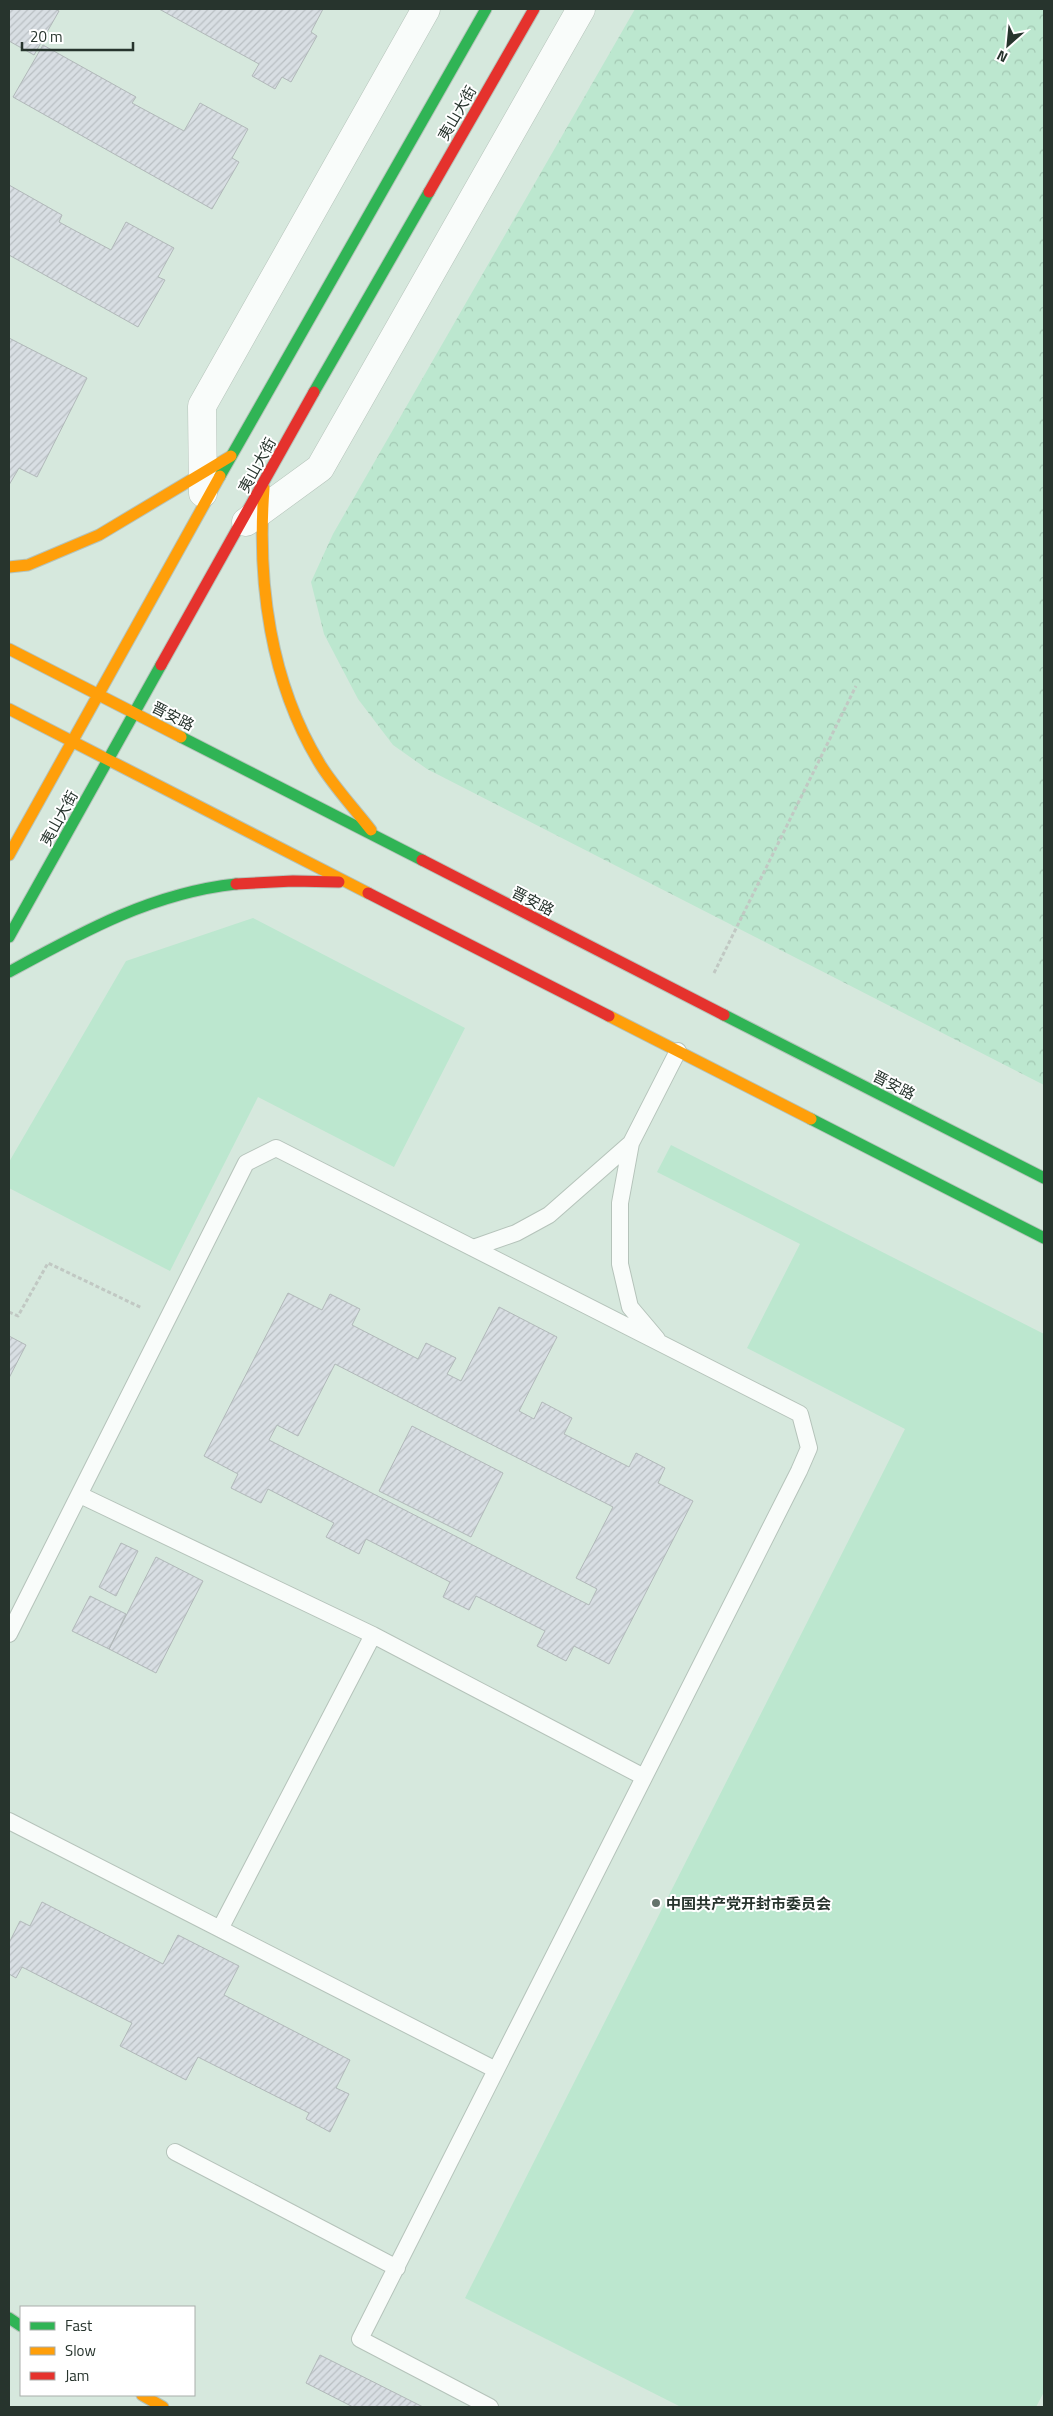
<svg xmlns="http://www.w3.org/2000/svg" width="1053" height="2416" font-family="'Titillium Web','Noto Sans SC',sans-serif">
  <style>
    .grass { fill: #bce7cf }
    .forest { fill: url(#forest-crowns) }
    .building { fill: url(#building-hatch); stroke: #b1b8b9; fill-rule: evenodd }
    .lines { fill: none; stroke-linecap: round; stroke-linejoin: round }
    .lane-casing { stroke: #b5c3ba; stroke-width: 18 }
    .street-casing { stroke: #b5c3ba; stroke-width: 29 }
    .fast-casing { stroke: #b5c3ba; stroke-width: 13 }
    .slow-casing { stroke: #b5c3ba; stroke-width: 13 }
    .jam-casing { stroke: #b5c3ba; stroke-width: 13 }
    .path { stroke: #c1c8c3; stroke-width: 3; stroke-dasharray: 4 2.5; stroke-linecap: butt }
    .lane { stroke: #f9fcfa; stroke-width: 16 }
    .street { stroke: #f9fcfa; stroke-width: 28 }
    .fast { stroke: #30b455; stroke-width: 11 }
    .slow { stroke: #ff9f0a; stroke-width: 11 }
    .jam { stroke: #e5322d; stroke-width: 11 }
    .poi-dot { fill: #64736b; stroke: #fff; stroke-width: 2 }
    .labels { text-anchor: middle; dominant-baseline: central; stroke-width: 4; stroke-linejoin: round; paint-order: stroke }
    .street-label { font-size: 15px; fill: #27342d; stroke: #fff }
    .poi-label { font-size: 15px; font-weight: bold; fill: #27342d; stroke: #fff; text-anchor: start }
  </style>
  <defs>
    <pattern id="forest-crowns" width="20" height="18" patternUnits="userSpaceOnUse" patternTransform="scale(1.25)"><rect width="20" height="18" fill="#bce7cf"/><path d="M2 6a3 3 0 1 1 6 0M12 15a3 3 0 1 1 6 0" fill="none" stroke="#a2c7b2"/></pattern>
    <pattern id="building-hatch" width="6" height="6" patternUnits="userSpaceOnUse" patternTransform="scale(1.25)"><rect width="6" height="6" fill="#d8dee3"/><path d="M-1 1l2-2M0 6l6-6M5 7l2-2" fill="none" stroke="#b9bfc3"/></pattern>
  </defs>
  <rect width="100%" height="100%" fill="#d6e8dd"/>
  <path class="grass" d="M253,918L465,1028L394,1167L258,1097L170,1271L9,1188V1162L126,961Z
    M671,1145L1044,1334V2392L1036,2407H681L465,2298L905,1429L747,1348L800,1244L657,1172Z"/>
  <path class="forest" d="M635,9H1044V1085L427,769L393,745L358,699L324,634L311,582L333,534Z"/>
  <path class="building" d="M9,9H55L59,11L34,55L9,41Z
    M159,9H323L311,32L317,36L291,82L282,77L275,89L252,76L259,64Z
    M43,45L136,97L132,103L184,131L200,103L248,129L232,158L239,162L212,209L13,97Z
    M9,185L62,215L59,222L111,250L126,222L174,248L158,277L165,280L138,327L9,255Z
    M9,338L87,378L37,477L19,468L9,485Z
    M288,1293L322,1310L330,1294L360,1309L352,1325L418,1359L426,1343L456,1358L447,1374L461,1381L499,1307L557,1337L519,1411L534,1419L542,1402L572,1418L564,1434L629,1467L636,1453L665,1468L658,1483L693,1501L609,1664L574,1646L566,1661L537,1646L545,1631L476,1596L469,1610L443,1597L450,1582L366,1539L359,1554L326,1537L334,1523L268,1489L261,1503L231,1488L238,1474L204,1456ZM335,1364L613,1507L576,1578L597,1589L589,1605L269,1440L277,1425L298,1436Z
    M9,1336L26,1345L9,1378Z
    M412,1426L503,1473L471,1537L379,1491Z
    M121,1543L138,1551L116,1596L99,1587Z
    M156,1557L203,1581L156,1673L109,1649Z
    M90,1596L126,1614L109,1649L72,1631Z
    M42,1902L163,1964L178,1935L239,1966L224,1995L350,2060L336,2088L349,2094L330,2132L306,2119L309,2113L198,2057L186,2080L120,2046L132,2023L22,1967L16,1978L9,1974V1943L20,1921L30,1926Z
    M320,2355L423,2407H353L306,2383Z"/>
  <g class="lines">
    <g class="lane-casing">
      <path id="lane" d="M473,1248L516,1233L549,1215L631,1143
        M657,1339L630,1307L620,1264V1203L631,1143L678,1051
        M80,1495L373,1635L644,1777
        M9,1634L246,1163L276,1148L800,1414L809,1448L799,1471L360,2339L490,2407
        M9,1821L496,2070
        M220,1929L373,1635
        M175,2152L397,2268"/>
    </g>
    <g class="street-casing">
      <path id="street" d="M203,493L202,406L426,9
        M246,522L320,468L581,9"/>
    </g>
    <g class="fast-casing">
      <path id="fast" d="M314,392L429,192
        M220,476L486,9
        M181,737L422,860
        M9,937L161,665
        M9,972C82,932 152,893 236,884
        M724,1015L1044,1178
        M811,1119L1044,1238
        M9,2318L21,2326"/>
    </g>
    <g class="slow-casing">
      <path id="slow" d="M264,488C257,582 270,682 320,764C334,787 354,808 371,830
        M9,567L28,565L99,535L231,456
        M9,649L181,737
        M9,709L368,893
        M9,855L220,476
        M609,1016L811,1119
        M142,2395L163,2407"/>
    </g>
    <g class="jam-casing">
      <path id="jam" d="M429,192L534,9
        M161,665L314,392
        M422,860L724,1015
        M236,884L293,881L339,882
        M368,893L609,1016"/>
    </g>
    <path class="path" d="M714,973L856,686
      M9,1312L18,1316L48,1263L142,1308"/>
    <use href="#lane" class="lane"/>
    <use href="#street" class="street"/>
    <use href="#fast" class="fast"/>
    <use href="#slow" class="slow"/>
    <use href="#jam" class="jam"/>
  </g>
  <circle class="poi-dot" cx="656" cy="1903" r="5"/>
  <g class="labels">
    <g class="street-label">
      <text transform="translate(457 113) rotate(-60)">夷山大街</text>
      <text transform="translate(257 465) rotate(-61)">夷山大街</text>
      <text transform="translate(173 716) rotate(27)">晋安路</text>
      <text transform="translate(59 818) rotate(-61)">夷山大街</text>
      <text transform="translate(533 901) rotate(27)">晋安路</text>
      <text transform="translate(894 1085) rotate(27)">晋安路</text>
    </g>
    <g class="poi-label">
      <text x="666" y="1903">中国共产党开封市委员会</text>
    </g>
  </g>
  <rect width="1053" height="2416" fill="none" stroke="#27342d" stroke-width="20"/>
  <rect x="20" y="2306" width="175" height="90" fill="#ffffff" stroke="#a9aeab"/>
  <rect x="30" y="2322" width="25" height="8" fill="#30b455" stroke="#a9aeab"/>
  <text x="65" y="2331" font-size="15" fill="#27342d">Fast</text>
  <rect x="30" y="2347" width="25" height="8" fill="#ff9f0a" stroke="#a9aeab"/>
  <text x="65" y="2356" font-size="15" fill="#27342d">Slow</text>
  <rect x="30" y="2372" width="25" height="8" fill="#e5322d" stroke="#a9aeab"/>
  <text x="65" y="2381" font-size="15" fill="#27342d">Jam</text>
  <g transform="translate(1008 45) rotate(207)" stroke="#ffffff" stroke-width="4" paint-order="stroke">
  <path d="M0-4L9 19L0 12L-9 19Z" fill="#27342d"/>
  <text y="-8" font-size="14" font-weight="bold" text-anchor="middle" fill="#27342d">N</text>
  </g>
  <path d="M22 42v8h111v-8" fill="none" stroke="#27342d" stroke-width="2.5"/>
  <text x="30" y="42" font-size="15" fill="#27342d" stroke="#ffffff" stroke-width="4" paint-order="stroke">20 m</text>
</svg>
